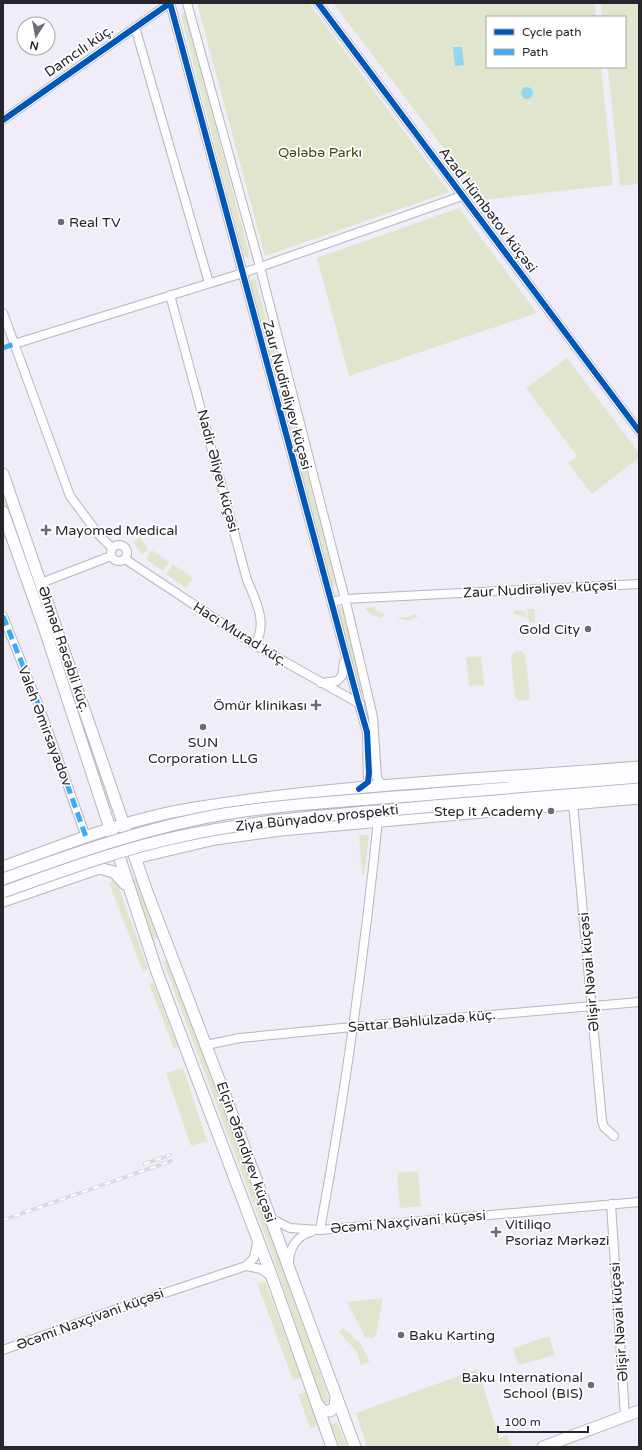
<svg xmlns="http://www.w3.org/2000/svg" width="642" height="1450" font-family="'Varela Round',sans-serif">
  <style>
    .green { fill: #e0e6cd }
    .water { fill: #92d6f2 }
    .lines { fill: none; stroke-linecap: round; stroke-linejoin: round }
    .minor-casing { stroke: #b8b5bd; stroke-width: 10 }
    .major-casing { stroke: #b8b5bd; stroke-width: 13 }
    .minor { stroke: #fdfcfe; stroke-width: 8 }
    .major { stroke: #fdfcfe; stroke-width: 11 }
    .rail-casing { stroke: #d9d9db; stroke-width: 3.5 }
    .rail { stroke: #fff; stroke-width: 2; stroke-dasharray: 6; stroke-linecap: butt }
    .major-bridge-casing { stroke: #b8b5bd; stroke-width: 13; stroke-linecap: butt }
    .major-bridge { stroke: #fdfcfe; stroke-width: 11 }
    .quiet { stroke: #3fa9f5; stroke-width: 5; stroke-dasharray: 10 5; stroke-linecap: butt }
    .cycleway-casing { stroke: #fff; stroke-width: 8 }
    .cycleway { stroke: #0057b8; stroke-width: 6 }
    .poi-dot { fill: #6d6b73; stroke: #fff; stroke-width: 1.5 }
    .labels { text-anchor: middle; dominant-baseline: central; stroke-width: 3.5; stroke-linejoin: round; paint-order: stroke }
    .street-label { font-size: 14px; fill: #27252c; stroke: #fff }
    .park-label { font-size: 14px; fill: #3f480b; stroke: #fff }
    .poi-label { font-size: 14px; fill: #27252c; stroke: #fff; text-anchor: start }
  </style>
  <rect width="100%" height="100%" fill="#f0edf8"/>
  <path class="green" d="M197,3H309L449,192L265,256Z
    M333,3H595L596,17H487V67H601L613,185L483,200Z
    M601,3H639V184L620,186L608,67H625V17H602Z
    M185,10L250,257L244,258L181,16Z
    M459,208L537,313L349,376L317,258Z
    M255,278L336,582L335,587L331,584L250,280Z
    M567,358L639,453V458L592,494L568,463L577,456L526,388Z
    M3,487L53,624L49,626L3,501Z
    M140,537L148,550L142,554L133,542Z
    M152,550L169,562L163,571L146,559Z
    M173,564L193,578L186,588L166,574Z
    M339,606L344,611L363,689L359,697L338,612Z
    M374,607L377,611L384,614L382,618L372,615L365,608Z
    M526,609H534L535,622H529V618H526L528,614Z
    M515,610L525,611L526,615L525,617L513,614Z
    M415,614L419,616L409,621L395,618L408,617Z
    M57,638L96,757L92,759L53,640Z
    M515,651H522L525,654L530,696L528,700L519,701L515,698L511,656Z
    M481,656L484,685L469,686L466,658Z
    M100,767L116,812L112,813L96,768Z
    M359,835H369L364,875H362Z
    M136,878L159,936L157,937L153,946L131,879Z
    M113,881L118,885L148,969L143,971L109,883Z
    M167,960L276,1249L330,1401L323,1404L271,1251L163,961Z
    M153,982L178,1047L174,1048L149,984Z
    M183,1068L207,1141L191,1146L166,1073Z
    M418,1171L421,1206L400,1208L397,1173Z
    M265,1281L301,1377L293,1380L257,1283Z
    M383,1298L376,1335L373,1338L365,1337L347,1302Z
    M343,1328L360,1343L370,1361L361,1366L357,1352L339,1332Z
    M549,1336L555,1355L518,1365L513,1348Z
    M478,1369L499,1438L507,1435L511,1447H367L356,1413Z
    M306,1392L318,1426L310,1428L298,1394Z
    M337,1422L347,1447H340L331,1424Z"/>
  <path class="water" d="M453,47H462L464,65L455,66Z
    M521 93a6 6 0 1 1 12 0a6 6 0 1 1-12 0Z"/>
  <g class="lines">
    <g class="minor-casing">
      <path id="minor" d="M187,3L260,267L348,611L373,717L377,778L381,784L387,785
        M318,3L639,431
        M135,27L209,283
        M3,120L170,3L358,701L367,732L368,782L361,788
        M170,295L247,580C256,601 268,623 255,645
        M3,313L70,496L99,535L112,548
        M14,344L243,273L462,196
        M111 553a8 8 0 1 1 16 0a8 8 0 1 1-16 0Z
        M125,559L255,645L360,704
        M41,583L111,556
        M332,602L345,599L639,584
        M3,616L41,711L86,837
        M321,683L337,681L342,676L344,662
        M573,803L602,1121L604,1127L614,1136
        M206,1045L240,1038L352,1027L639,1002
        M611,1204L625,1416
        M270,1218L290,1228L320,1230L639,1202
        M320,1230C345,1095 364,957 378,820
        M289,1264C289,1249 296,1236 311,1232
        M246,1266L261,1269L272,1277
        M3,1350L120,1308L246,1266L254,1258L257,1242"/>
    </g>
    <g class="major-casing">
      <path id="major" d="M3,474L147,892L226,1098L355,1447
        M3,512L45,630L157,972L272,1277L332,1447
        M433,794L639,777
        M434,806L639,789
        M135,858L215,839L281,830L639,798
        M3,867C66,844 129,818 195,808C342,784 491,779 639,767
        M3,901L99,868L114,872L125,884
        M317,1404L323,1411H330L335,1407L336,1397
        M543,1447L639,1411"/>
    </g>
    <use href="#minor" class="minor"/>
    <use href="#major" class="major"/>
    <g class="rail-casing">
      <path id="rail" d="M144,1164L170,1155
        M3,1220L171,1161"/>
    </g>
    <use href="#rail" class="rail"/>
    <g class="major-bridge-casing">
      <path id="major-bridge" d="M3,879C76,853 148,827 224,814C293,803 363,800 433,794
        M3,892C62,871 121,849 182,836C265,818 350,814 434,806"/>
    </g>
    <use href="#major-bridge" class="major-bridge"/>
    <path class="quiet" d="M3,348L14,344
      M3,616L41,711L86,837"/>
    <g class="cycleway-casing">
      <path id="cycleway" d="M318,3L639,431
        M3,120L170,3L358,701L367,732L369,773L368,782L359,789"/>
    </g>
    <use href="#cycleway" class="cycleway"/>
  </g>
  <g class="poi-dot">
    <circle cx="61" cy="222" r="4"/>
    <path d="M44 524h4v4h4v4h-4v4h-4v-4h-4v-4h4z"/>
    <circle cx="588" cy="629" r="4"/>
    <path d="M314 699h4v4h4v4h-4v4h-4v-4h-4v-4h4z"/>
    <circle cx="203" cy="727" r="4"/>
    <circle cx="551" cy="811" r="4"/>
    <path d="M494 1226h4v4h4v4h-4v4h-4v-4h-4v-4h4z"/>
    <circle cx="401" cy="1335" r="4"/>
    <circle cx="591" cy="1385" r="4"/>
  </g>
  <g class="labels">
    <g class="street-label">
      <text transform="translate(79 51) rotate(-35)">Damcılı küç.</text>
      <text transform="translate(488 210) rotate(53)">Azad Hümbətov küçəsi</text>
      <text transform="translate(287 395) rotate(75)">Zaur Nudirəliyev küçəsi</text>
      <text transform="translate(218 471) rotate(75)">Nadir Əliyev küçəsi</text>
      <text transform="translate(540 589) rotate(-3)">Zaur Nudirəliyev küçəsi</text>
      <text transform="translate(240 634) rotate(32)">Hacı Murad küç.</text>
      <text transform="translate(64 649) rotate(71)">Əhməd Rəcəbli küç.</text>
      <text transform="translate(45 726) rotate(69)">Valeh Əmirsayadov</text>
      <text transform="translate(317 818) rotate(-6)">Ziya Bünyadov prospekti</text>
      <text transform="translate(589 972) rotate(-95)">Əlişir Nəvai küçəsi</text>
      <text transform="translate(422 1021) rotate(-5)">Səttar Bəhlulzadə küç.</text>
      <text transform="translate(246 1152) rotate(70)">Elçin Əfəndiyev küçəsi</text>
      <text transform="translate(408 1222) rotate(-5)">Əcəmi Naxçivani küçəsi</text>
      <text transform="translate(90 1319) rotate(-20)">Əcəmi Naxçivani küçəsi</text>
      <text transform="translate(619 1322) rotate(-94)">Əlişir Nəvai küçəsi</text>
    </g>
    <g class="park-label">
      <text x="320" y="152">Qələbə Parkı</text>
    </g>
    <g class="poi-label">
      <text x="69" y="222">Real TV</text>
      <text x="55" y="530">Mayomed Medical</text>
      <text x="580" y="629" text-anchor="end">Gold City</text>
      <text x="307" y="705" text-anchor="end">Ömür klinikası</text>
      <text x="203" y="742" text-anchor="middle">SUN<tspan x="203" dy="16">Corporation LLG</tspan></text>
      <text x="543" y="811" text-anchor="end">Step it Academy</text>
      <text x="505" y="1224">Vitiliqo<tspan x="505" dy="16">Psoriaz Mərkəzi</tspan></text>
      <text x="409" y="1335">Baku Karting</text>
      <text x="583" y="1377" text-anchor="end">Baku International<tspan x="583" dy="16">School (BIS)</tspan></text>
    </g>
  </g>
  <rect width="642" height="1450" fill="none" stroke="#27252c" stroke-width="8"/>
  <rect x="486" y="16" width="140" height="52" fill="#ffffff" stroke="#a9a8ab"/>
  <rect x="494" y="29" width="20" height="6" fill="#0057b8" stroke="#a9a8ab"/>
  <text x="522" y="36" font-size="12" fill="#27252c">Cycle path</text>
  <rect x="494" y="49" width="20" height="6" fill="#3fa9f5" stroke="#a9a8ab"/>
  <text x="522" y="56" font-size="12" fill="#27252c">Path</text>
  <g transform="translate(36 36) rotate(191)"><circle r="19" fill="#ffffff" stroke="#a9a8ab"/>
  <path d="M0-3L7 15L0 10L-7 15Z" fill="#6d6b73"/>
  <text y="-6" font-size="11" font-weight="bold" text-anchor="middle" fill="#27252c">N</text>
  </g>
  <path d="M498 1426v6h90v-6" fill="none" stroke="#27252c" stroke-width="2"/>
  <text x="504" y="1426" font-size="12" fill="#27252c" stroke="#ffffff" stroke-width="3" paint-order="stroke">100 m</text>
</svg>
